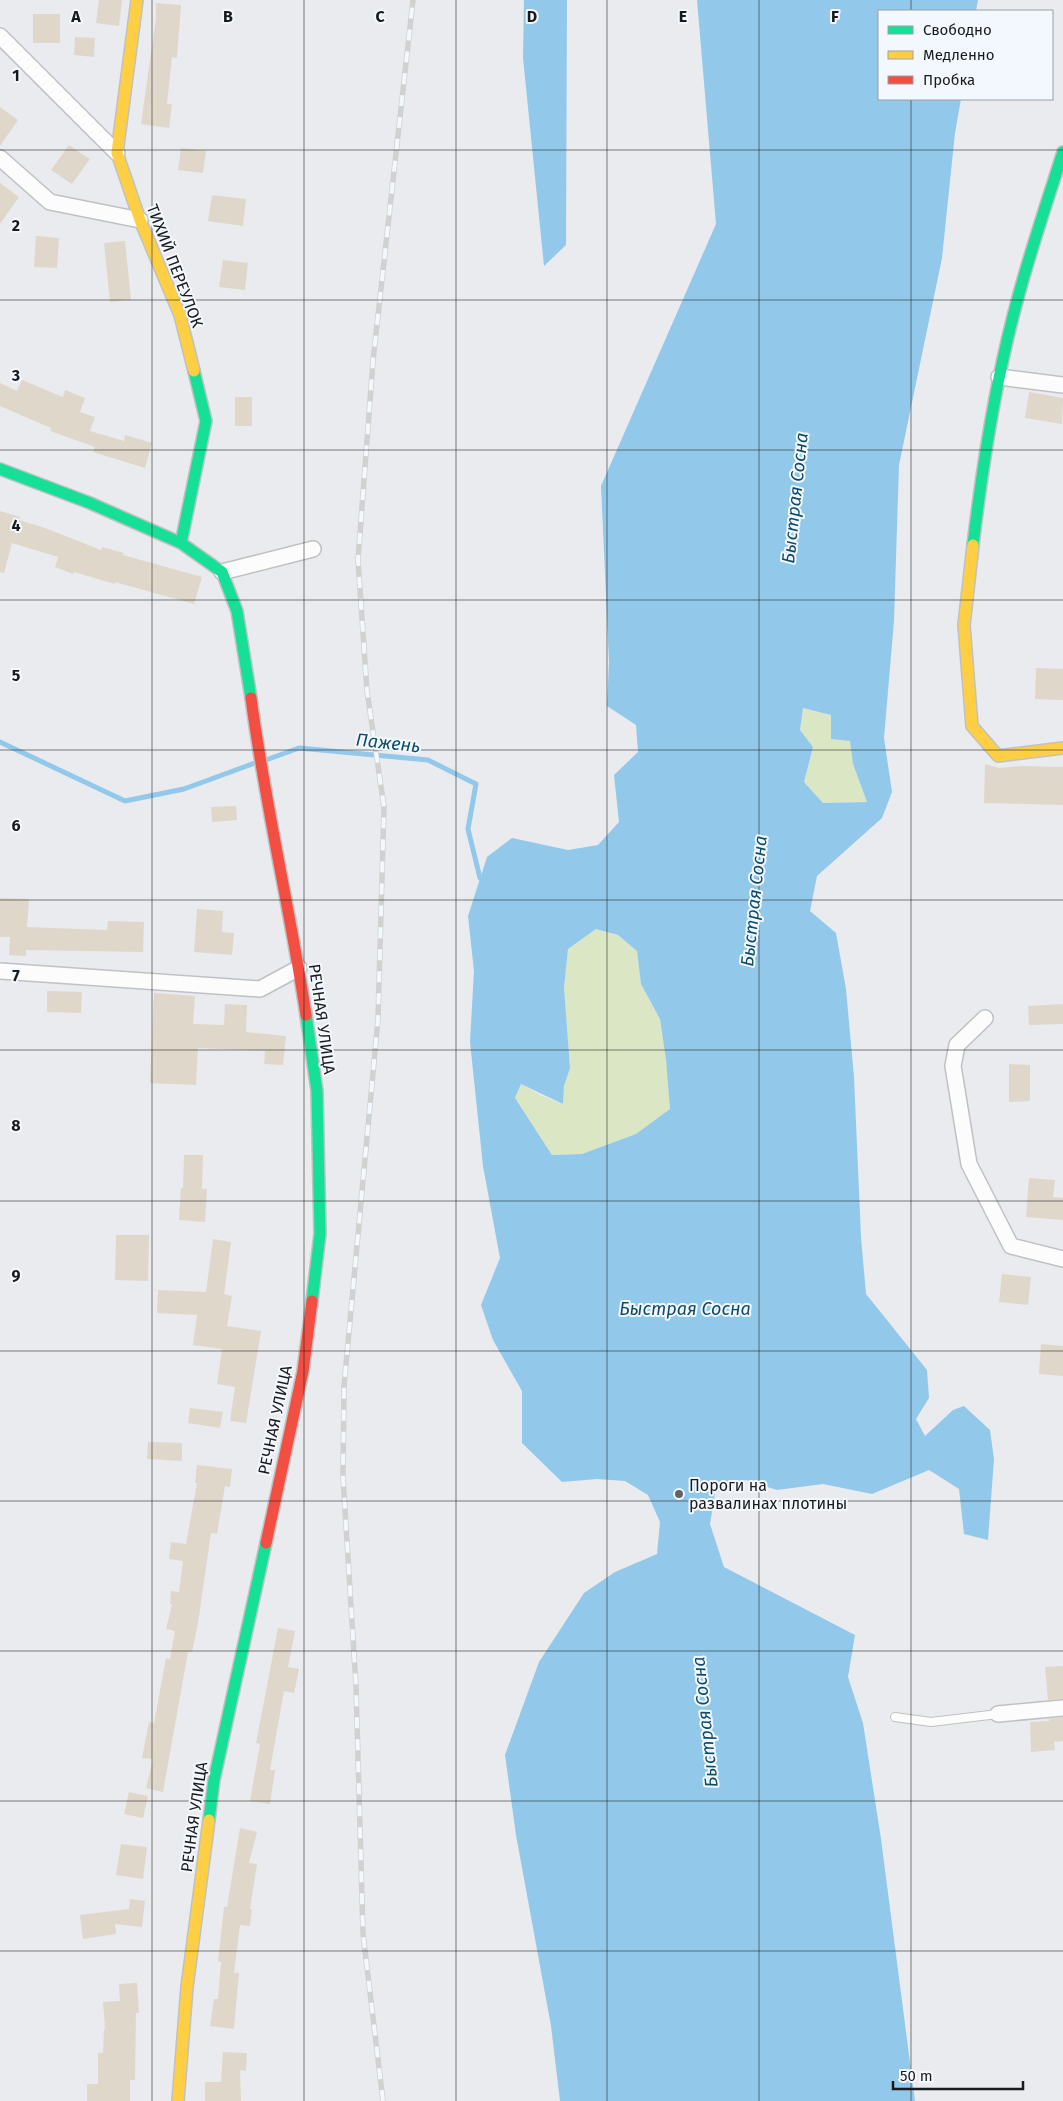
<svg xmlns="http://www.w3.org/2000/svg" width="1063" height="2101" font-family="'Fira Sans',sans-serif">
  <style>
    .green { fill: #dbe6c4 }
    .water { fill: #92c9ea; fill-rule: evenodd }
    .lines { fill: none; stroke-linecap: round; stroke-linejoin: round }
    .stream { stroke: #92c9ea; stroke-width: 5 }
    .building { fill: #e0d7cb }
    .lane-casing { stroke: #bfc1c3; stroke-width: 10 }
    .street-casing { stroke: #bfc1c3; stroke-width: 18 }
    .fast-casing { stroke: #bfc1c3; stroke-width: 14 }
    .slow-casing { stroke: #bfc1c3; stroke-width: 14 }
    .jam-casing { stroke: #bfc1c3; stroke-width: 14 }
    .lane { stroke: #fcfcfc; stroke-width: 8 }
    .street { stroke: #fcfcfc; stroke-width: 15 }
    .fast { stroke: #16e098; stroke-width: 11 }
    .slow { stroke: #ffcf43; stroke-width: 11 }
    .jam { stroke: #f24e42; stroke-width: 11 }
    .rail-casing { stroke: #d0d2d2; stroke-width: 5.5 }
    .rail { stroke: #f3f8fe; stroke-width: 4; stroke-dasharray: 11; stroke-linecap: butt }
    .grid { fill: none; stroke: #191a1c; stroke-width: 1; stroke-opacity: 0.55 }
    .poi-dot { fill: #626366; stroke: #f3f8fe; stroke-width: 2 }
    .labels { text-anchor: middle; dominant-baseline: central; stroke-width: 4; stroke-linejoin: round; paint-order: stroke }
    .street-label { font-size: 16px; fill: #191a1c; stroke: #f3f8fe }
    .poi-label { font-size: 16px; fill: #191a1c; stroke: #f3f8fe; text-anchor: start }
    .water-label { font-size: 18px; font-style: italic; fill: #0c4b69; stroke: #f3f8fe }
    .grid-label { font-size: 16px; text-anchor: middle; font-weight: bold; fill: #191a1c; stroke: #f3f8fe; stroke-width: 4; stroke-linejoin: round; paint-order: stroke }
  </style>
  <rect width="100%" height="100%" fill="#e9ebee"/>
  <path class="green" d="M802,708L831,715V739L850,741L853,764L867,802L823,803L804,782L813,747L800,730Z
    M596,929L618,935L637,951L641,984L660,1019L666,1060L670,1109L636,1134L582,1154L552,1155L515,1098L521,1084L542,1096L563,1104L564,1086L570,1068L564,988L568,949Z"/>
  <path class="water" d="M524,0H567L566,245L544,266L523,58Z
    M697,0H978L976,11H879V99H961L955,133L942,258L899,465L894,621L884,738L892,792L882,818L817,876L810,911L836,933L846,989L854,1077L861,1237L866,1294L927,1370L929,1398L916,1419L925,1436L953,1410L964,1406L990,1430L994,1459L988,1540L964,1534L959,1489L929,1470L872,1494L823,1484L777,1490L746,1480L715,1493L710,1524L724,1567L855,1635L848,1677L863,1723L881,1839L915,2101H560L551,2026L516,1835L505,1755L539,1662L584,1593L615,1572L657,1554L660,1522L648,1495L625,1481L597,1479L562,1482L522,1443V1391L493,1340L481,1305L500,1258L483,1166L470,1042L474,971L468,916L487,857L512,838L568,850L598,845L619,822L614,775L638,752L636,725L607,706L609,662L601,486L716,224ZM803,708L831,715V739L850,741L853,764L867,802L823,803L804,782L813,747L800,730ZM596,929L618,935L637,951L641,984L660,1019L666,1060L670,1109L636,1134L582,1154L552,1155L515,1098L521,1084L563,1104L564,1086L570,1068L564,988L568,949Z"/>
  <g class="lines">
    <path class="stream" d="M0,742L125,801L184,789L255,763
      M266,760L299,748L428,760L476,784L468,829L480,878L486,879"/>
  </g>
  <path class="building" d="M99,0H122L119,26L96,23Z
    M156,3L181,5L177,58L172,57L167,104H172L169,128L141,124L156,18Z
    M33,14H60V43H33Z
    M75,37L95,38L94,57L74,55Z
    M0,107L18,120L0,146Z
    M69,145L90,159L72,184L51,170Z
    M181,148L206,151L203,173L178,170Z
    M0,183L19,197L0,224Z
    M212,195L246,199L243,226L208,221Z
    M36,236L59,238L57,268L34,267Z
    M125,241L131,300L110,302L104,243Z
    M223,260L248,263L245,290L219,287Z
    M22,380L63,397L65,390L85,398L80,412L95,417L90,431L124,441L125,435L152,443L145,468L93,452L95,447L50,431L51,428L0,406V383L17,391Z
    M1029,392L1063,398L1062,424L1025,418Z
    M235,397H252V426H235Z
    M0,511L20,517L19,520L45,528L101,550L102,547L124,553L123,555L202,577L194,604L115,582V584L74,572L73,574L55,567L58,557L12,543L4,573L0,572Z
    M1036,668L1063,669V700L1035,699Z
    M985,764L999,768L1022,766L1063,767V805L984,803Z
    M236,806L237,820L212,822L211,807Z
    M0,898L29,899L27,927L107,930L108,921L144,922L143,952L26,950V956L9,955L10,937H0Z
    M197,909L223,911L222,932L234,933L232,955L194,952Z
    M47,991L82,992L81,1013L47,1012Z
    M154,993L195,996L193,1024L224,1025L225,1004L247,1005L246,1032L286,1036L283,1065L264,1064L265,1051L198,1048L196,1085L150,1083Z
    M1063,1004V1024L1029,1025L1028,1006Z
    M1009,1064L1030,1065V1101L1009,1102Z
    M184,1155H203L202,1189H207L205,1222L179,1220L181,1188H183Z
    M1029,1178L1055,1180L1053,1197L1063,1198V1220L1026,1217Z
    M116,1235H149L148,1281L115,1280Z
    M213,1239L231,1242L224,1294L232,1296L227,1326L261,1331L246,1423L230,1421L235,1387L217,1384L222,1349L193,1345L197,1315L157,1313L158,1290L206,1292Z
    M1002,1274L1031,1277L1028,1305L999,1302Z
    M1041,1344L1063,1346V1376L1039,1374Z
    M190,1408L223,1412L220,1428L188,1423Z
    M148,1442L182,1443V1461L147,1459Z
    M197,1465L232,1469L230,1487L225,1486L217,1534L211,1533L198,1623L192,1652H188L163,1792L146,1788L153,1759L142,1758L149,1722L154,1723L166,1658L170,1659L175,1631L166,1629L172,1604H170L171,1591L179,1592L183,1561L169,1559L171,1542L186,1544L197,1483H195Z
    M278,1628L295,1631L288,1667L299,1669L294,1693L284,1691L270,1770H275L270,1804L250,1801L260,1744L256,1743Z
    M1063,1666V1699L1048,1700L1045,1667Z
    M1063,1717V1741L1054,1742L1055,1750L1031,1752L1030,1722L1049,1721V1719Z
    M129,1792L148,1796L143,1818L124,1814Z
    M240,1828L257,1832L249,1863L257,1864L250,1909H252L250,1926L240,1925L234,1973H239L234,2029L210,2026L214,1999H218L221,1962L218,1961L224,1907H227Z
    M121,1844L147,1847L143,1879L116,1875Z
    M130,1899L145,1901L142,1927L115,1924L116,1934L83,1939L80,1915L129,1909Z
    M137,1983L139,2013H136L135,2080H130V2101H87V2084H98V2053H103L104,2029H105L103,2002L120,2001L119,1984Z
    M223,2052L247,2053L246,2071L240,2070L241,2101H205V2082H221Z"/>
  <g class="lines">
    <g class="lane-casing">
      <path id="lane" d="M895,1717L931,1722L998,1714"/>
    </g>
    <g class="street-casing">
      <path id="street" d="M0,36L117,153
        M0,158L50,202L140,220
        M999,377L1063,385
        M222,572L313,549
        M0,971L260,989L299,968
        M985,1018L957,1045L953,1066L969,1164L1011,1246L1063,1259
        M998,1714L1063,1708"/>
    </g>
    <g class="fast-casing">
      <path id="fast" d="M0,469L90,503L181,543L222,572L237,611L251,698
        M181,543L206,421L194,371
        M973,545C983,461 996,376 1019,294C1032,246 1048,199 1063,152
        M306,1015L317,1091L320,1234L312,1301
        M209,1820L214,1780L266,1543"/>
    </g>
    <g class="slow-casing">
      <path id="slow" d="M137,0L117,153L140,220L180,315L194,371
        M973,545L964,625L972,726L998,756L1063,748
        M178,2101L187,1987L209,1820"/>
    </g>
    <g class="jam-casing">
      <path id="jam" d="M251,698C265,804 290,909 306,1015
        M266,1543L303,1371L312,1301"/>
    </g>
    <use href="#lane" class="lane"/>
    <use href="#street" class="street"/>
    <use href="#fast" class="fast"/>
    <use href="#slow" class="slow"/>
    <use href="#jam" class="jam"/>
    <g class="rail-casing">
      <path id="rail" d="M383,2101L363,1934L356,1686L343,1477L344,1386L378,1019L384,807L367,691L358,560L373,361L413,0"/>
    </g>
    <use href="#rail" class="rail"/>
  </g>
  <path class="grid" d="M152,0V2101M304,0V2101M456,0V2101M607,0V2101M759,0V2101M911,0V11M911,99V2101M0,150H1063M0,300H1063M0,450H1063M0,600H1063M0,750H1063M0,900H1063M0,1050H1063M0,1201H1063M0,1351H1063M0,1501H1063M0,1651H1063M0,1801H1063M0,1951H1063"/>
  <circle class="poi-dot" cx="679" cy="1494" r="5"/>
  <g class="labels">
    <g class="street-label">
      <text transform="translate(175 266) rotate(69)">ТИХИЙ ПЕРЕУЛОК</text>
      <text transform="translate(322 1019) rotate(82)">РЕЧНАЯ УЛИЦА</text>
      <text transform="translate(275 1420) rotate(-78)">РЕЧНАЯ УЛИЦА</text>
      <text transform="translate(194 1817) rotate(-82)">РЕЧНАЯ УЛИЦА</text>
    </g>
    <g class="poi-label">
      <text x="689" y="1485">Пороги на<tspan x="689" dy="18">развалинах плотины</tspan></text>
    </g>
    <g class="water-label">
      <text transform="translate(795 498) rotate(-84)">Быстрая Сосна</text>
      <text transform="translate(388 743) rotate(6)">Пажень</text>
      <text transform="translate(754 901) rotate(-84)">Быстрая Сосна</text>
      <text x="685" y="1309">Быстрая Сосна</text>
      <text transform="translate(705 1722) rotate(-96)">Быстрая Сосна</text>
    </g>
  </g>
  <g class="grid-label">
    <text x="76" y="22">A</text>
    <text x="228" y="22">B</text>
    <text x="380" y="22">C</text>
    <text x="532" y="22">D</text>
    <text x="683" y="22">E</text>
    <text x="835" y="22">F</text>
    <text x="16" y="81">1</text>
    <text x="16" y="231">2</text>
    <text x="16" y="381">3</text>
    <text x="16" y="531">4</text>
    <text x="16" y="681">5</text>
    <text x="16" y="831">6</text>
    <text x="16" y="981">7</text>
    <text x="16" y="1131">8</text>
    <text x="16" y="1281">9</text>
  </g>
  <rect x="878" y="10" width="175" height="90" fill="#f3f8fe" stroke="#9c9fa4"/>
  <rect x="888" y="26" width="25" height="8" fill="#16e098" stroke="#9c9fa4"/>
  <text x="923" y="35" font-size="15" fill="#191a1c">Свободно</text>
  <rect x="888" y="51" width="25" height="8" fill="#ffcf43" stroke="#9c9fa4"/>
  <text x="923" y="60" font-size="15" fill="#191a1c">Медленно</text>
  <rect x="888" y="76" width="25" height="8" fill="#f24e42" stroke="#9c9fa4"/>
  <text x="923" y="85" font-size="15" fill="#191a1c">Пробка</text>
  <path d="M893 2081v8h130v-8" fill="none" stroke="#191a1c" stroke-width="2.5"/>
  <text x="900" y="2081" font-size="15" fill="#191a1c" stroke="#f3f8fe" stroke-width="4" paint-order="stroke">50 m</text>
</svg>
